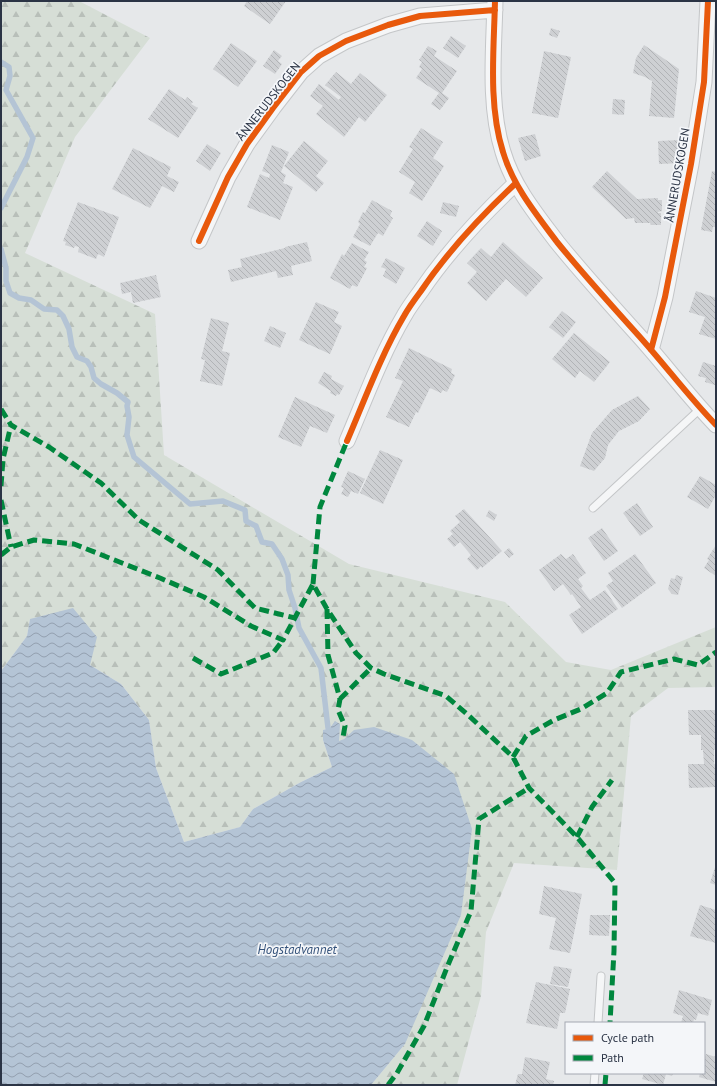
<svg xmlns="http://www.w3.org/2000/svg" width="717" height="1086" font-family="'PT Sans',sans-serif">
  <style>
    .forest { fill: url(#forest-firs) }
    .water { fill: url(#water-waves) }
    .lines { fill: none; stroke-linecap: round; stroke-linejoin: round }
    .stream { stroke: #b4c4d5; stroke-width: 5.5 }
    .building { fill: url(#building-back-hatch) }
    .lane-casing { stroke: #c4c6c8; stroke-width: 9 }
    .street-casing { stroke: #c4c6c8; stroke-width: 17 }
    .lane { stroke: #f5f6f7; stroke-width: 7 }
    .street { stroke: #f5f6f7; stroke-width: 15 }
    .quiet { stroke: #00873e; stroke-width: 5; stroke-dasharray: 10 5; stroke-linecap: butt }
    .cycleway-casing { stroke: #f4f6f9; stroke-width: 8 }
    .cycleway { stroke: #e8590c; stroke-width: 6 }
    .labels { text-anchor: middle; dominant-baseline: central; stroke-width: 3.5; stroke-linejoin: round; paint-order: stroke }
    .street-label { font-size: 12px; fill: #2b3445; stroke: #f4f6f9 }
    .water-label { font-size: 13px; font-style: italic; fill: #34527a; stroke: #f4f6f9 }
  </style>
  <defs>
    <pattern id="forest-firs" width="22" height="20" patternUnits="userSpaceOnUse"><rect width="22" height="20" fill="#d6ded6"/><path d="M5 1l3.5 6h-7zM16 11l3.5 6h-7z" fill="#b8bfb9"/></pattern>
    <pattern id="water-waves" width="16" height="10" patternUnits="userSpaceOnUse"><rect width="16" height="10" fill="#b4c4d5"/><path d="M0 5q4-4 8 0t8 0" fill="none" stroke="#93a0af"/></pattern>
    <pattern id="building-back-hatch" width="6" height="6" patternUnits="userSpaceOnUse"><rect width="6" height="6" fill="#ced0d3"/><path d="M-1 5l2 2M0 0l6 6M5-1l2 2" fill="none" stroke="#b1b3b6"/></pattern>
  </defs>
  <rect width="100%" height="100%" fill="#e6e8ea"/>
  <path class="forest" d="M1,1H79L150,38L75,137L25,253L155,314L164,455L349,564L505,602L566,662L611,670L716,627V687L668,688L631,716L617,870L514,863L486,932L481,996L457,1085H371L405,1044L354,731L344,739L339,742L330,728L323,730V740L332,767L301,782L253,809L240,827L184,842L156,768L149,720L121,684L90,665L30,619L27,636L1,671Z"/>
  <path class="water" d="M73,608L97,637L90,665L121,684L149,720L156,768L184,842L240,827L253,809L301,782L332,767L323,740V730L330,728L335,721L340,724L339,741L344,739L354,730L374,727L412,740L454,774L472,829L461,915L405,1044L371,1085H1V671L27,636L30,619Z"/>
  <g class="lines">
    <path class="stream" d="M1,62L9,67L10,76L6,90L33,138L27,157L1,208
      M1,249L6,268V281L10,293L19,298L31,300L44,309L57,310L63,316L69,329L72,347L77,357L87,361L91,367L94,378L101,384L117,393L128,402L127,406L129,417L127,435L134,457L190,504L223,501L245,510L246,521L256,526L262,542L272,544L282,559L288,575L289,590L295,608L299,628L321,668L328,728"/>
  </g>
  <path class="building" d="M247,1H286L270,24L244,6Z
    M551,28L560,31L557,38L549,35Z
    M451,36L466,46L458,58L443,48Z
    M231,43L257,61L238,87L213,69Z
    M644,45L679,69L674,118L649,116L652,81L645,77L633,73L636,58Z
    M428,46L437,51L434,56L457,71L442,93L449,98L440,110L431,104L439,93L416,78L422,69L419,67L422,62L419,60Z
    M274,50L282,56L278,61L282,64L275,74L263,66Z
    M544,51L571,57L558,118L532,113Z
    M336,72L351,84L360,73L387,95L365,122L359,117L344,137L316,114L323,106L310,96L319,84L339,100L341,97L325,85Z
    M169,89L185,100L187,97L193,102L191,104L198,108L178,138L148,119Z
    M613,99L625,100L624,115L612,114Z
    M421,128L443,142L433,158L444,166L422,201L409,193L415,182L399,172L413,149L409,147Z
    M535,134L541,156L525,161L518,138Z
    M681,140L682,163L659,164L658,141Z
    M304,141L328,161L316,176L324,183L316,192L284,166Z
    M207,144L221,153L210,171L196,161Z
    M272,145L289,152L281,172L286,175L283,183L293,187L280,220L247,207L260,174L269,178L270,174L262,171Z
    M133,148L171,167L167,176L179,182L174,192L162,186L150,208L112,189Z
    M607,171L637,199L658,198V200H662V211L658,212V213H661V225H651L650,223H635L634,218L626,219L592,187Z
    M712,171L716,172V227H713L712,232L701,230Z
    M372,200L392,211L390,216L393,218L383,236L378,233L370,246L353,237L360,224L358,222L363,212L365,213Z
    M78,202L119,217L104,257L98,254L96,259L78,252L79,247L75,246L74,248L65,245L66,242L63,241Z
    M443,202L459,206L456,217L440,213Z
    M427,221L442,231L433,246L417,236Z
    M307,242L312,261L291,266L293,275L278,278L276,271L231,282L228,270L242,267L240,259L285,248V247Z
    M503,242L543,278L526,297L506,279L486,301L467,283L477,272L467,263L481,248L491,257Z
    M352,243L369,252L364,260L367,262L364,267L367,268L357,287L352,285L350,289L330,278L342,254L344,256Z
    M386,258L405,268L396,284L383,276L386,269L381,267Z
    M156,275L161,297L133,303L131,292L122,294L120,283Z
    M696,291L716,298V339L699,334L705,317L689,312Z
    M316,302L339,312L334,322L342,326L330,354L299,340Z
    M562,311L576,322L563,338L549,327Z
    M211,318L229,323L222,351L230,353L222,386L200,381L205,360L201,359Z
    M270,326L286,333L280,348L264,341Z
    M574,333L610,362L594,382L580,371L575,378L552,359Z
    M409,348L452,369L451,373L455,375L447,392L443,390L441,393L430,388L418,413L416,412L409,427L386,417L403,381L395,378Z
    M703,362L716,366V380L715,385L705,382L706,378L698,376Z
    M324,372L332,376L331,379L344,386L339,395L337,394L336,396L330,393L331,391L318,383Z
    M638,396L650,409L639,421L619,431L608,445L605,458L594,471L580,466L592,433L612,410Z
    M295,397L335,415L327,433L310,426L301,447L278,437Z
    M380,450L403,460L383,504L360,493Z
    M348,471L365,479L358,494L351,491L348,497L341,494L344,488L341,487Z
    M700,476L716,485V495L708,509L687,497Z
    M637,503L653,527L640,536L623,513Z
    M464,509L502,551L482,568L481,566L477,570L467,559L471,555L460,542L454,547L447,539L453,534L450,531L460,522L455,516Z
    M489,510L497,515L494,521L486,516Z
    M602,528L618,551L604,561L588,538Z
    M716,545V576L704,568L709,560L707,559Z
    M509,548L514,554L509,558L504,552Z
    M561,554L566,559L573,554L586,573L578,579L583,586L581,588L590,600L605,590L618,609L582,634L569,615L581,607L572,594L571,595L563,584L554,591L539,570Z
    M635,554L656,583L622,608L606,586L613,581L608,573Z
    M676,575L683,577L678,595L672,594L668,589L671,578L675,579Z
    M688,710H716V749L714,750V764H716V787L689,788L688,764H704L703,750H701V735H689Z
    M716,864V885L710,883Z
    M544,886L582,894L570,953L549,949L556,918L539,914Z
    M700,905L716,910V943L690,936Z
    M590,915H610L609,936L589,935Z
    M554,966L572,969L568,987L550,984Z
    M536,982L570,989L565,1013H560L557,1029L526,1023L531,1000H532Z
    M679,990L712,1000L708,1016L698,1013L696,1020L694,1019L693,1023H681L683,1016L673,1013Z
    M706,1054L716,1057V1082L699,1077L700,1073H704V1060Z
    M525,1057L550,1062L546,1079L554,1081L553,1085H515L518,1074H522Z
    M644,1073H673L672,1076L666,1074L663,1085L642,1079Z"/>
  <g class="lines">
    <g class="lane-casing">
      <path id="lane" d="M593,508L700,409
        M598,1023L601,976
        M594,1085L595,1073"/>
    </g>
    <g class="street-casing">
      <path id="street" d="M495,1C494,49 488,105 503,152C513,186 536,214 557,242C583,274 611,305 639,336C665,365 689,397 716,425
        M199,241L228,177L247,144L273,108L301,72L319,56L346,41L388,25L420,16L495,10
        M651,350L665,297L691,164L704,82L708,1
        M347,441C365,399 381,355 404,316C409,307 415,299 421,291C448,251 481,216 516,183"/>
    </g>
    <use href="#lane" class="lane"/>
    <use href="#street" class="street"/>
    <path class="quiet" d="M1,409L11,425L49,447L101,483L139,520L218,570L255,608L295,618
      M1,486L3,459L11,425
      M1,500L11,547
      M1,555L11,547L34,540L74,544L160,578L204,597L251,626L283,640L313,584L327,609L356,653L371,668L384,674L446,696L467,714L513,757L529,788L577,837L615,883L614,951L610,1023
      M313,584L320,507L347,441
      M327,609L328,655L340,699L338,710L345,726L343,737
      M193,658L221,674L273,653L283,640
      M340,699L371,668
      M513,757L526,736L554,720L581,709L607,693L621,672L674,659L698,665L716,652
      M577,837L592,807L612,780
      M388,1085L397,1073L424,1026L448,965L471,911L479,819L529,788
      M605,1085L606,1073"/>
    <g class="cycleway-casing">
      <path id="cycleway" d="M495,1C494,49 488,105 503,152C513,186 536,214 557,242C583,274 611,305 639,336C665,365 689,397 716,425
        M199,241L228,177L247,144L273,108L301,72L319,56L346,41L388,25L420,16L495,10
        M651,350L665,297L691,164L704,82L708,1
        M347,441C365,399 381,355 404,316C409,307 415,299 421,291C448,251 481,216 516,183"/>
    </g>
    <use href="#cycleway" class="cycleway"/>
  </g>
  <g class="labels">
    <g class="street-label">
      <text transform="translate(268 101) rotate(-52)">ÅNNERUDSKOGEN</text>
      <text transform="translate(677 175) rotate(-80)">ÅNNERUDSKOGEN</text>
    </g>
    <g class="water-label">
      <text x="297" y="949">Hogstadvannet</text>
    </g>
  </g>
  <rect width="717" height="1086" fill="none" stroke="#2b3445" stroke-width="4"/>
  <rect x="565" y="1022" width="140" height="52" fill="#f4f6f9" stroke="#a4a8b1"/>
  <rect x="573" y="1035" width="20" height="6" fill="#e8590c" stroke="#a4a8b1"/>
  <text x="601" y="1042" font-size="12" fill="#2b3445">Cycle path</text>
  <rect x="573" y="1055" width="20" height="6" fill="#00873e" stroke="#a4a8b1"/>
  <text x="601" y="1062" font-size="12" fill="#2b3445">Path</text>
</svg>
